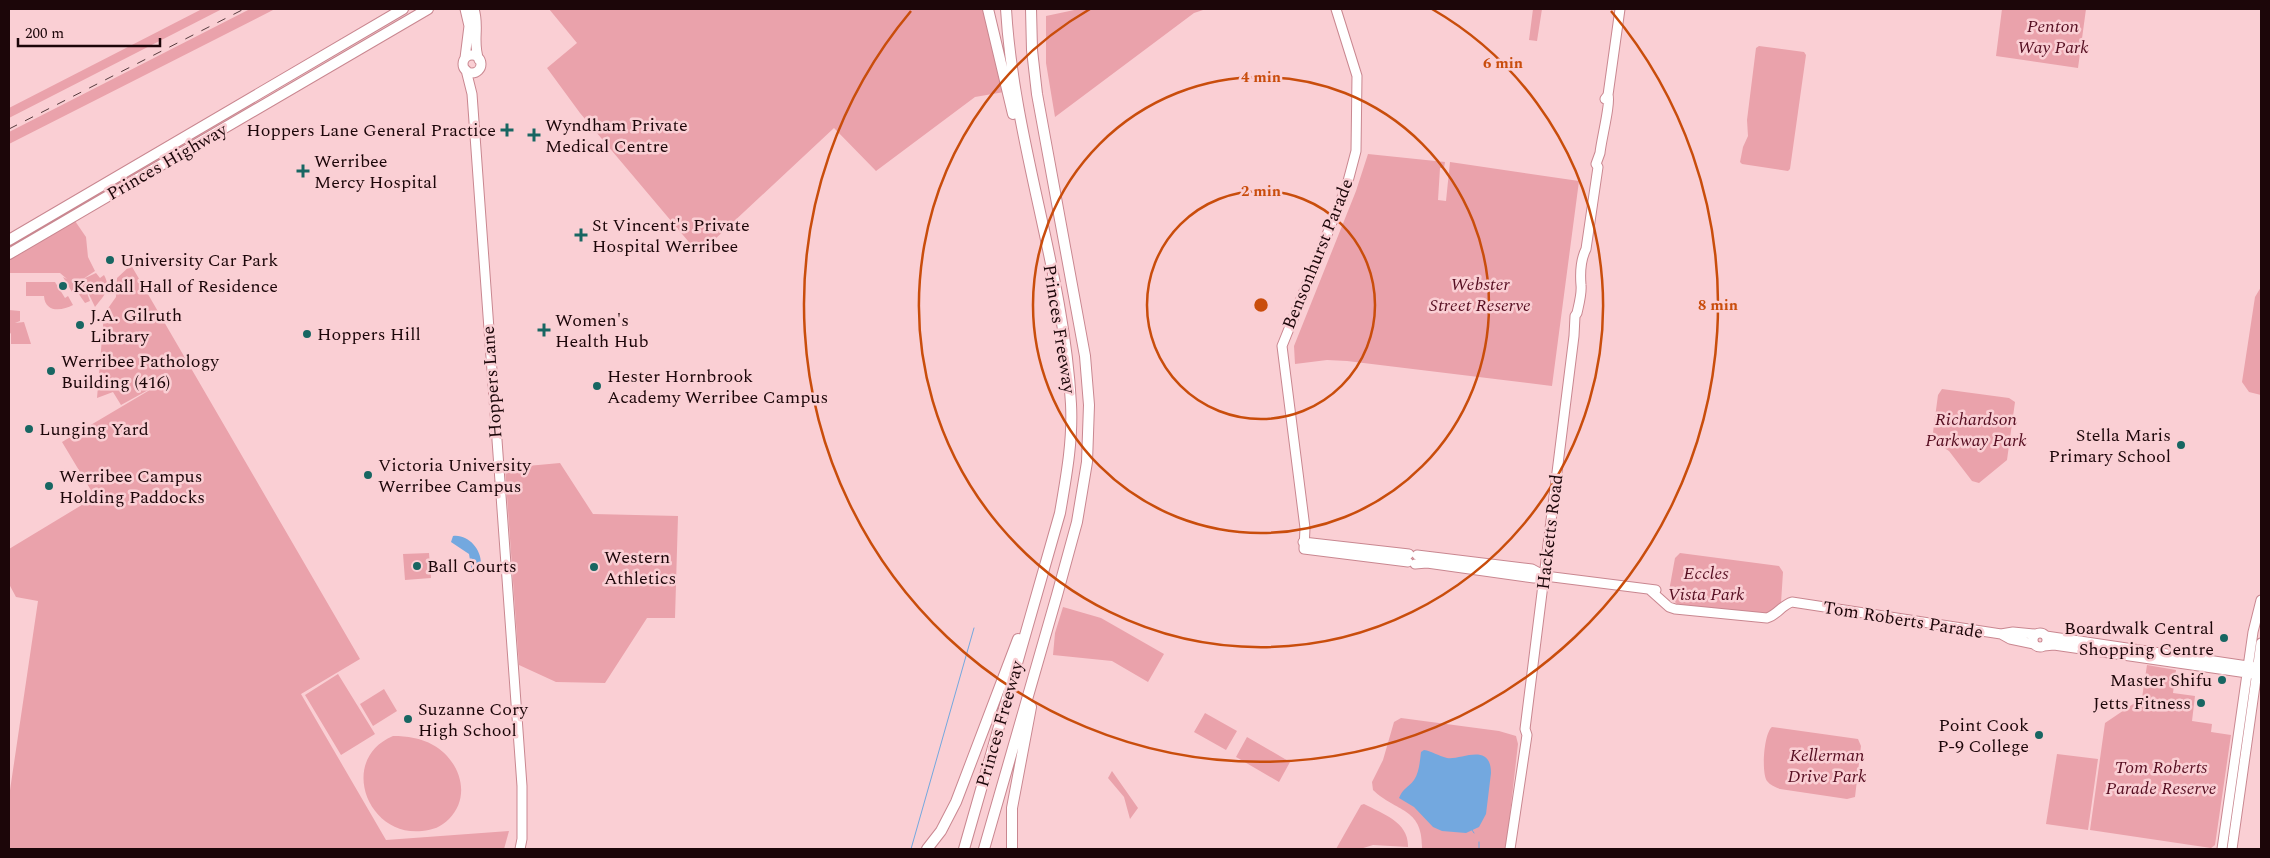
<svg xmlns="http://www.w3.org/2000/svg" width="2270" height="858" font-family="Spectral,serif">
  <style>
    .green { fill: #eaa2ab }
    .water { fill: #73a8df }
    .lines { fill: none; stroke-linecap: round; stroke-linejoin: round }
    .stream { stroke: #73a8df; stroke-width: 1 }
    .secondary-casing { stroke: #c98790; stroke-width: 11 }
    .highway-casing { stroke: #c98790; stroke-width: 12 }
    .secondary { stroke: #fff; stroke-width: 9 }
    .highway { stroke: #fff; stroke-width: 10 }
    .rail { stroke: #583d40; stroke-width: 1; stroke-dasharray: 9 9; stroke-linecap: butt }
    .ring { fill: none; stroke: #c94d0c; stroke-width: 2.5 }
    .poi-dot { fill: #186662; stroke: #facfd4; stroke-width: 2 }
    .labels { text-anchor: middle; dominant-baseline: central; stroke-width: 5; stroke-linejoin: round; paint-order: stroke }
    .park-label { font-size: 18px; font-style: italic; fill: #560e21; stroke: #facfd4 }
    .poi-label { font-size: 18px; fill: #1c0609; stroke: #facfd4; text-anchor: start }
    .street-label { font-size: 18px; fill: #1c0609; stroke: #facfd4 }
    .centre { fill: #c94d0c; stroke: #facfd4; stroke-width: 2.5 }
    .ring-label { font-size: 15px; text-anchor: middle; font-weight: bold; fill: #c94d0c; stroke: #facfd4; stroke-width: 5; stroke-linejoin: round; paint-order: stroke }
  </style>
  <rect width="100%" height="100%" fill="#facfd4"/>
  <path class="green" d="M202,9H222L9,118V108Z
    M250,9H275L9,144V132Z
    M549,9H984L1004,92L975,97L876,171L834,128L699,254L580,113L547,68L577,43Z
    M1079,9H1206L1194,13L1055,117L1046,63V16Z
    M1533,9H1542L1537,41L1529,40Z
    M2002,9H2086L2078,68L1996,56Z
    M1759,46L1804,52L1806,55L1790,169L1788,171L1742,164L1740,162L1743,147L1748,136L1747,120L1756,48Z
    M1368,154L1445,162L1444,168H1440L1438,200L1446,201L1450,162L1579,181L1552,386L1347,361L1327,360L1295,364L1294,346L1356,191Z
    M75,221L86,237L88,257L95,271L83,279L96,273L100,278L104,275C112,289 103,297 95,307L82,280L90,301L85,303L76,290L72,292L63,277L67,279L60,273H9V260Z
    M131,265L360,659L301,694L386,840L509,831L504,849H9V797L38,601L16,597L9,584V549L95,497L62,442L170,378L121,405L113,392L97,398L104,314L116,297L117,278Z
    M26,282H55L65,298L68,296L73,305C62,311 45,313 44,296H26Z
    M2261,287V395L2249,392L2242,382L2255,297Z
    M9,310L20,311V321L15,323L24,322L31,344H11V334L9,331Z
    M1942,389L2009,398L2015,402L2007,460L1979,483L1972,481L1949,451L1932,440L1938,395Z
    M560,463L593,514L678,516L675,618H647L605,683L556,682L519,665L505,468Z
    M429,553L431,578L405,580L403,554Z
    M1680,553L1779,566L1783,572L1781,603L1769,615L1679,606L1672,599L1669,591L1675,558Z
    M1063,607L1101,618L1164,654L1148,682L1112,661L1053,655L1055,633Z
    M2147,665L2176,670L2173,693L2195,696L2192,721L2212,724L2211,732L2231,735L2215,845L2211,848L2090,830L2105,723L2142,698Z
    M338,674L375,734L341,755L305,695Z
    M384,689L397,711L373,726L360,704Z
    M1205,713L1237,731L1226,750L1194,732Z
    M1401,718L1499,731L1516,736L1518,744L1506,849H1422C1423,807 1397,813 1373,790L1372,782L1383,760L1394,722Z
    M1772,727L1858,739L1861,746L1855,797L1847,799L1780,789C1775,787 1770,785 1767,781C1761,772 1764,733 1772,727Z
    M393,736C407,736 421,738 433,745C460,760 472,796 449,819C441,827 433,830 422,831C367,837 338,759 393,736Z
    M1247,737L1290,762L1279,782L1236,757Z
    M2057,754L2098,759L2088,830L2046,824Z
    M1112,771L1138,808L1130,819L1124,797L1108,778Z
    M1364,804C1383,814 1409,822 1408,847L1373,845L1360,849H1336L1361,805Z"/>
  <path class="water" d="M453,536C468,534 481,549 481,563L476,571L472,572L469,554L451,542Z
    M1424,750C1432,751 1438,756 1447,758C1459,761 1491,741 1491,773L1486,814L1479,827L1466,833L1442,831L1433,827L1414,807L1399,798C1403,788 1408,788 1414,780C1419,773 1420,761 1421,752Z"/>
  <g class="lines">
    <path class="stream" d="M1472,830L1474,833
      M1479,842V849
      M911,849L974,628"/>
    <g class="secondary-casing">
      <path id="secondary" d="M465,9L469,26L465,58
        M474,9C480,26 472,43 479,60
        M463 64a9 9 0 1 1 18 0a9 9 0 1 1-18 0Z
        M466,70L472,94L522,786V839L520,849
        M1605,99L1608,95L1620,9
        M1303,542L1409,554
        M1304,549L1305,528L1282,346L1347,185L1356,151L1357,76L1336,9
        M1304,549L1408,562
        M1417,555L1532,569L1545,576
        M1415,564L1427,563L1534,578L1545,576L1656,590
        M1650,590L1669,607L1675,609L1767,618C1777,615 1782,605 1792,602L2001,634L2010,639L2034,644
        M2033 640a7 7 0 1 1 14 0a7 7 0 1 1-14 0Z
        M2001,634L2013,632L2035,634
        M2046,636L2261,668
        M2044,646L2054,645L2261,675
        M1510,849L1527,735L1525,729L1574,336L1575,316L1577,313C1579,304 1582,293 1581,285C1580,273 1580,261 1586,249L1598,167L1596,164L1600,153C1601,141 1611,102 1608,95
        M2222,849L2253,632L2261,600
        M2232,849L2261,643"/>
    </g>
    <g class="highway-casing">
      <path id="highway" d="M988,9L1013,114
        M9,240L403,9
        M9,254L428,9
        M927,849L941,831L956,802L1018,639
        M964,849L1060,513C1066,478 1073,441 1071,404C1064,271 1014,143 1006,9
        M984,849L1057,595L1077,522L1087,462L1089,405L1085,356L1037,94L1032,50L1031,9
        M1012,849V808L1031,707"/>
    </g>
    <use href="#secondary" class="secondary"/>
    <use href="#highway" class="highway"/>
    <path class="rail" d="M9,129L244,9"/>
  </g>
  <g class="ring">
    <circle cx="1261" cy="305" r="114"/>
    <circle cx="1261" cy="305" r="228"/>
    <path d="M1432 9A342 342 0 1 1 1090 9"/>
    <path d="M1611 11A457 457 0 1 1 911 11"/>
  </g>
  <g class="poi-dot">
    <path d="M504.5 122.5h5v5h5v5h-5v5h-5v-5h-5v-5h5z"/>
    <path d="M531.5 127.5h5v5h5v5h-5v5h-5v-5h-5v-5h5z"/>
    <path d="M300.5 163.5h5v5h5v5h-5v5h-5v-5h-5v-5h5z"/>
    <path d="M578.5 227.5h5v5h5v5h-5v5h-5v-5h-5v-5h5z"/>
    <circle cx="110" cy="260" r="5"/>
    <circle cx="63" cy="286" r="5"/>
    <circle cx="80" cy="325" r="5"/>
    <path d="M541.5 322.5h5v5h5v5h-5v5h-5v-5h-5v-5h5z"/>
    <circle cx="307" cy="334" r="5"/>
    <circle cx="51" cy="371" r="5"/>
    <circle cx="597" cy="386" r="5"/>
    <circle cx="29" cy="429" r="5"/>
    <circle cx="2181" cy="445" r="5"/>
    <circle cx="368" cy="475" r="5"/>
    <circle cx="49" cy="486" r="5"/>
    <circle cx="417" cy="566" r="5"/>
    <circle cx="594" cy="567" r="5"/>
    <circle cx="2224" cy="638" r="5"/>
    <circle cx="2222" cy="680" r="5"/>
    <circle cx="2201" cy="703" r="5"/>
    <circle cx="408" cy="719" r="5"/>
    <circle cx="2039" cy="735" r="5"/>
  </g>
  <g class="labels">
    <g class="park-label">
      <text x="2053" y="26">Penton<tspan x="2053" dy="21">Way Park</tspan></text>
      <text x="1480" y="284">Webster<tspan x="1480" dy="21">Street Reserve</tspan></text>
      <text x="1976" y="419">Richardson<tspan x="1976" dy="21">Parkway Park</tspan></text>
      <text x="1706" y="573">Eccles<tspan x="1706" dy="21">Vista Park</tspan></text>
      <text x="1827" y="755">Kellerman<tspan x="1827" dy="21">Drive Park</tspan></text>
      <text x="2161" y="767">Tom Roberts<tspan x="2161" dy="21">Parade Reserve</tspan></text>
    </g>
    <g class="poi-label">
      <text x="545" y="125">Wyndham Private<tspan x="545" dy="21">Medical Centre</tspan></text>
      <text x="496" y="130" text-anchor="end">Hoppers Lane General Practice</text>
      <text x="314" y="161">Werribee<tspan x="314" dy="21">Mercy Hospital</tspan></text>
      <text x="592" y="225">St Vincent's Private<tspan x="592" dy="21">Hospital Werribee</tspan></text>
      <text x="120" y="260">University Car Park</text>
      <text x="73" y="286">Kendall Hall of Residence</text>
      <text x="90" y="315">J.A. Gilruth<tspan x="90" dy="21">Library</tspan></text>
      <text x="555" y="320">Women's<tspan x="555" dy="21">Health Hub</tspan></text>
      <text x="317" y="334">Hoppers Hill</text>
      <text x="61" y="361">Werribee Pathology<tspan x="61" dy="21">Building (416)</tspan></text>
      <text x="607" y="376">Hester Hornbrook<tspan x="607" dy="21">Academy Werribee Campus</tspan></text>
      <text x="39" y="429">Lunging Yard</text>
      <text x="2171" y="435" text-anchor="end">Stella Maris<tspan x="2171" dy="21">Primary School</tspan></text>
      <text x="378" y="465">Victoria University<tspan x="378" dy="21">Werribee Campus</tspan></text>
      <text x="59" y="476">Werribee Campus<tspan x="59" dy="21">Holding Paddocks</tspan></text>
      <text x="604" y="557">Western<tspan x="604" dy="21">Athletics</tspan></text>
      <text x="427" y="566">Ball Courts</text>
      <text x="2214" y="628" text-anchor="end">Boardwalk Central<tspan x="2214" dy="21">Shopping Centre</tspan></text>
      <text x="2212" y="680" text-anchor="end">Master Shifu</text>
      <text x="2191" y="703" text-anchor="end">Jetts Fitness</text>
      <text x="418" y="709">Suzanne Cory<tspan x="418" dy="21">High School</tspan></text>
      <text x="2029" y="725" text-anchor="end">Point Cook<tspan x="2029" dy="21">P-9 College</tspan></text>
    </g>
    <g class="street-label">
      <text transform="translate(167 162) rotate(-30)">Princes Highway</text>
      <text transform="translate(1318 254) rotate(-68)">Bensonhurst Parade</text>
      <text transform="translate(1059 329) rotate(81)">Princes Freeway</text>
      <text transform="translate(492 382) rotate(-94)">Hoppers Lane</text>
      <text transform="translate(1550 532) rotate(-83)">Hacketts Road</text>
      <text transform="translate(1903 620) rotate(9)">Tom Roberts Parade</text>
      <text transform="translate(1000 724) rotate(-74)">Princes Freeway</text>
    </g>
  </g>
  <circle cx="1261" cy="305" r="8" class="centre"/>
  <g class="ring-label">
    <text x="1503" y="68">6 min</text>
    <text x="1261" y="82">4 min</text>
    <text x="1261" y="196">2 min</text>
    <text x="1718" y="310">8 min</text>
  </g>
  <rect width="2270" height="858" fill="none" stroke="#1c0609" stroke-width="20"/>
  <path d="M18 38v8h142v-8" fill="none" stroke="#1c0609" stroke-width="2.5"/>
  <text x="25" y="38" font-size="15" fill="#1c0609" stroke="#facfd4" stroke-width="4" paint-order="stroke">200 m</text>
</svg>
